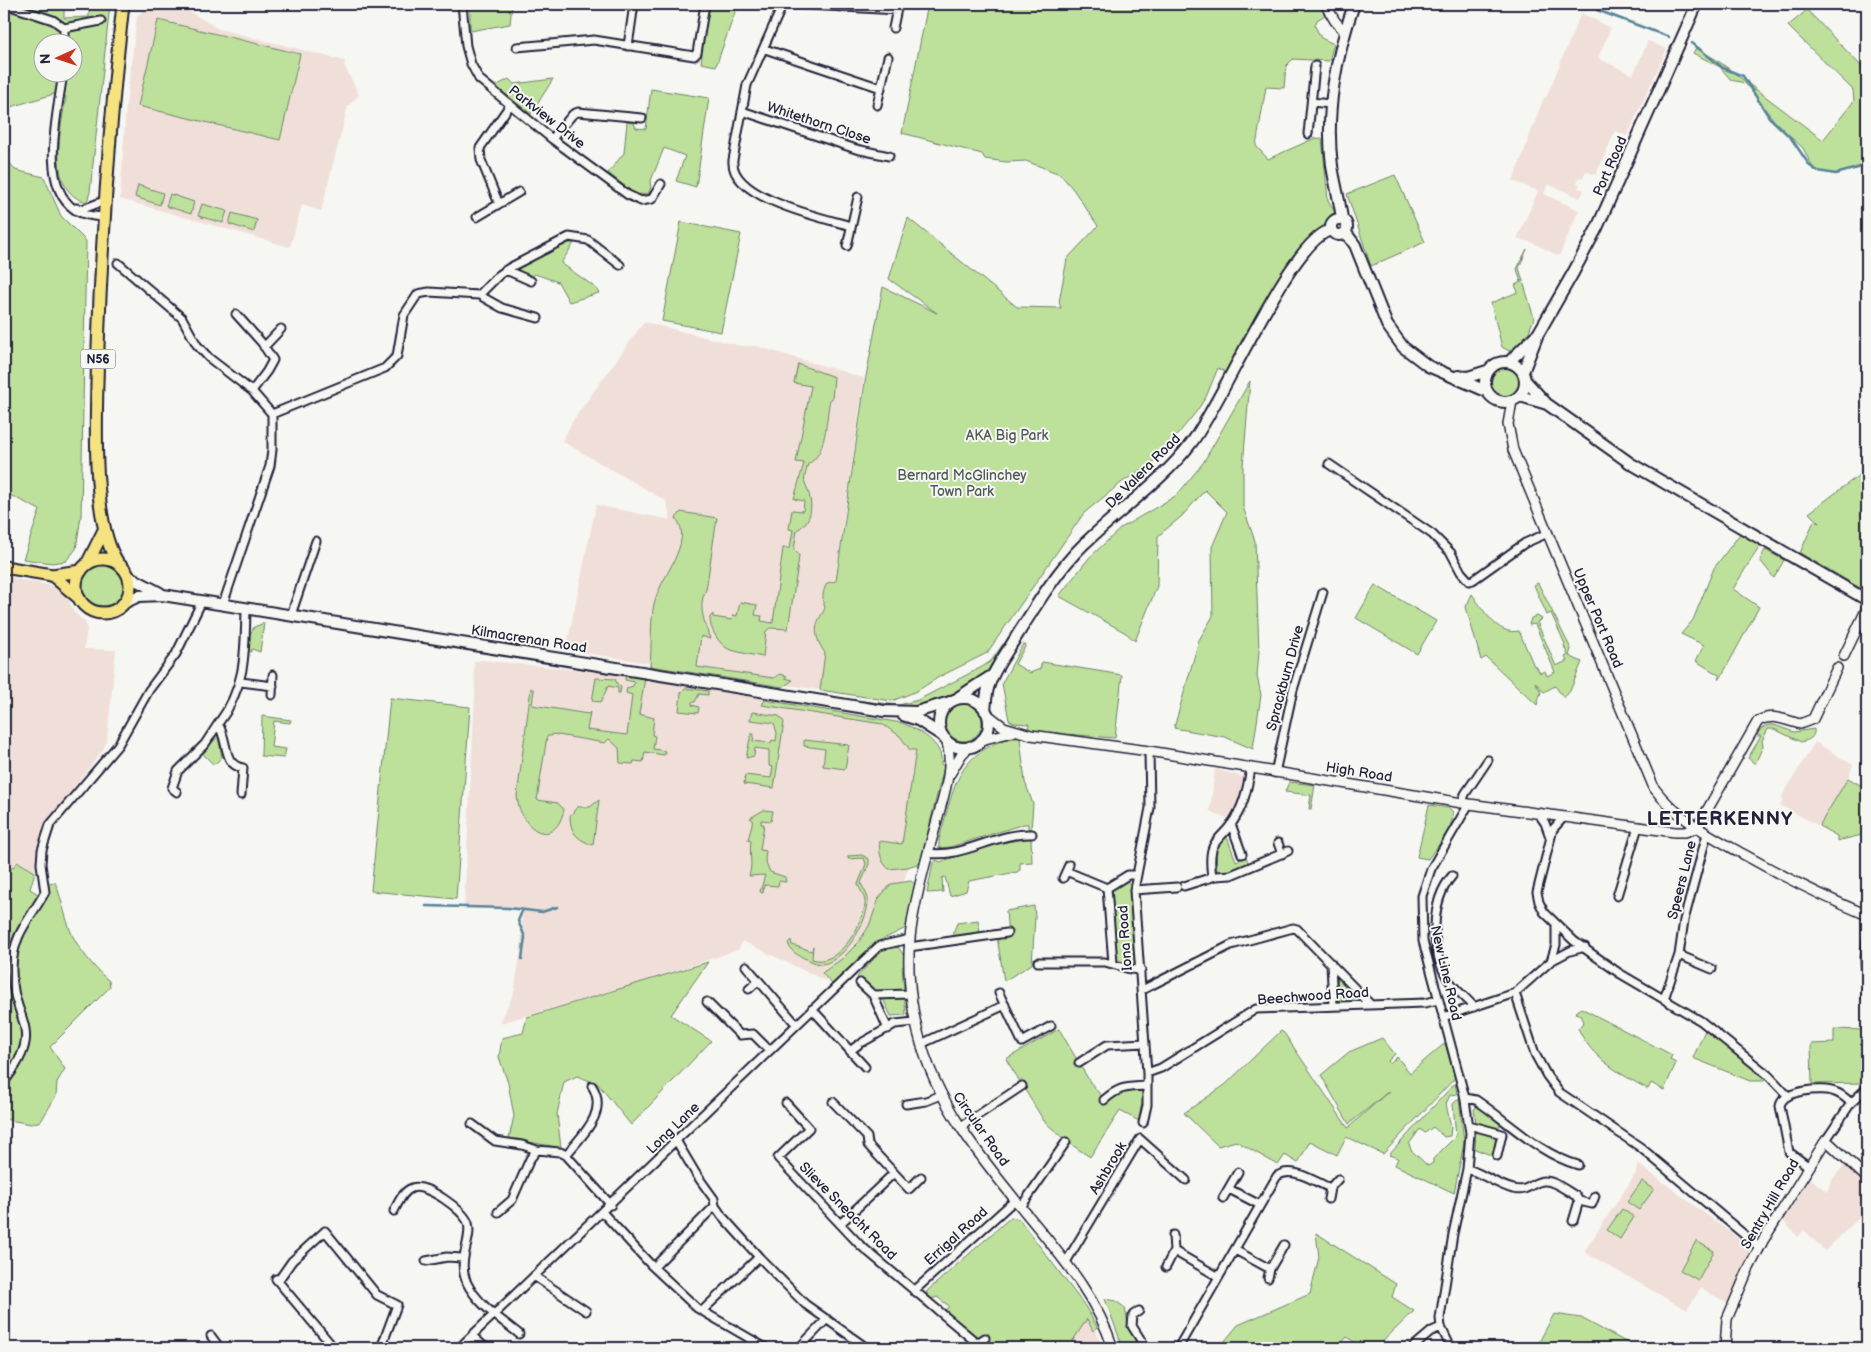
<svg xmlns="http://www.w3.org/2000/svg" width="1871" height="1352" font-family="'Balsamiq Sans',sans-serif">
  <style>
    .built { fill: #f0dfd8 }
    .green { fill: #bde19b; stroke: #70826b; fill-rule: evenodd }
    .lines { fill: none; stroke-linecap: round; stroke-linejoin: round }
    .stream { stroke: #57849b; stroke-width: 2.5 }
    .minor-casing { stroke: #22223b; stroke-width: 11 }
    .tertiary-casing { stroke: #22223b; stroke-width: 12 }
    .secondary-casing { stroke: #22223b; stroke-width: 14 }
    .primary-casing { stroke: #22223b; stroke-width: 15 }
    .minor { stroke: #f6f6f2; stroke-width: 7 }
    .tertiary { stroke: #f6f6f2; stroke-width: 9 }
    .secondary { stroke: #f6f6f2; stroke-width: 10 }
    .primary { stroke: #f5e382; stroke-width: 11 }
    .labels { text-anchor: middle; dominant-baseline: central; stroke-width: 4; stroke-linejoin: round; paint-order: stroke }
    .shield { fill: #f6f6f2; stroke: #626272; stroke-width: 1 }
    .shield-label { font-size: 12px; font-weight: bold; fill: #22223b }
    .street-label { font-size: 14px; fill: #22223b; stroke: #f6f6f2 }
    .park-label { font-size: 14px; fill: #505b58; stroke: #f6f6f2 }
    .district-label { font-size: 19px; font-weight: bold; letter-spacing: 1px; fill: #22223b; stroke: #f6f6f2 }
  </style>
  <rect width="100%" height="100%" fill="#f6f6f2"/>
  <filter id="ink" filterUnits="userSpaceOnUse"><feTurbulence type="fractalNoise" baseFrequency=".02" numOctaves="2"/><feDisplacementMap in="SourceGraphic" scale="10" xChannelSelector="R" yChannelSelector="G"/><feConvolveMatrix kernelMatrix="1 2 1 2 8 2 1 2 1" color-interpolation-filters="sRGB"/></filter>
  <g filter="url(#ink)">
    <path class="built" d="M158,4H176L219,29L345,61L344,65L359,95L348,106L321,211L302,205L290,247L120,199L126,105L137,16L146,8Z
      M1581,13L1611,28L1598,58L1633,75L1648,41L1667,49L1627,136L1615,131L1596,175L1586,171L1583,178L1579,177L1577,183L1580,184L1578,188L1584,190L1580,198L1548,184L1544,194L1579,210L1559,256L1531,242L1517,239L1538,191L1513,181L1544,97L1546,98Z
      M644,322L741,346H756L864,378L820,690L566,650L596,505L671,520L666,501L562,441L574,419Z
      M4,576L57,587L66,594L74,612L85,622L87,628L84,649L116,650L107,740L103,750L49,820L43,835L35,872L18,862L4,876Z
      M481,660L616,674L900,722L941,764L901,890L877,932L826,981L742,941L739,949L717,957L627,987L500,1023L514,992L521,951L522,920L519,908L464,907L475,695L474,662Z
      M1815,742L1853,765L1848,778L1819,826L1780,805L1783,800L1782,796Z
      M1215,769L1246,778L1237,816L1232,821L1210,811Z
      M1637,1163L1745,1243L1751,1254L1727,1303L1701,1288L1687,1310L1584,1252L1636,1173Z
      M1844,1165L1867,1184V1210L1825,1251L1804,1230L1798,1237L1783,1221L1810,1178L1827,1192L1831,1181Z
      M1087,1316L1097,1332L1102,1348H1052Z"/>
    <path class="green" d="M11,4H64V18L89,17V4H110L90,192L87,202C45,193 61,126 66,97L54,94L4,109V12L8,13ZM42,42H72V72H42Z
      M474,4H512L510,24L470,31V5Z
      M707,4H738L716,66L701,63L702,55H700Z
      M928,4H1311L1313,8L1320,4L1325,15L1317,20L1315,26L1321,38L1334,44L1329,61L1293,59L1286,66L1284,88L1266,87L1256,146L1268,159L1313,139L1322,138L1328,200L1339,219L1334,221L1331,227L1302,253L1232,376L1218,368L1206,397L1196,412L1165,450L1152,463L1121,483L1084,513L987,653L939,677L917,691L892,701L820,690L825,653C818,643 813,631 819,619C821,615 823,613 825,608C822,598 822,593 827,583L836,581L865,382L883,287L937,313L889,279L908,218L1017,307L1061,308L1059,302L1067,259L1098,226L1073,189L1060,174L1026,161L1006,162L985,159L982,154L902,133Z
      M1807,10L1867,72V167L1832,174L1814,170L1803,148L1776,123L1745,83L1731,80L1720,67L1693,53L1696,48L1717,60L1823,140L1854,101L1853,90L1788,26Z
      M158,20L300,54L280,140L138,106Z
      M509,79L514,84L553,79L531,114L494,87Z
      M651,89L709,98L696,187L676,181L685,156L664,148L650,183L651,186L649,193L636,195L608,173L624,153L627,122L634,123L636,128L646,129Z
      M4,155L15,170L44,177L61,216L86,241L81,516L76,549L66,561L52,563L23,559L40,510L4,492Z
      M1395,175L1425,242L1371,266L1347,194Z
      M138,185L163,193L160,205L135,197Z
      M170,194L194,202L191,214L166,206Z
      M202,204L227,211L223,223L198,216Z
      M232,213L257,220L254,232L229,224Z
      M681,222L741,234L721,332L662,321Z
      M567,243H574L561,263L596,288L599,293L569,302L558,282L535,274L531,278L513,270Z
      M1527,249L1519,268L1534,318L1528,334L1516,349L1509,351L1502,347L1491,303L1518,292L1515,285L1521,282L1517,269Z
      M798,364L834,377L832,399H830C826,418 827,455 808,464C807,469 803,479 805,483C812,499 816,519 797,530L794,550L799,555L798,564L788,629L770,628L766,631L763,657C753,655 741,653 731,650C720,647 709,628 710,617L713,614V617L732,620L733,615L737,616L740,602L757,605L755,615L762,616L761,621L773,623L783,548H790L793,530L789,529L792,510L803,511L804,501L794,499L804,463L796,462L811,386L794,383Z
      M1490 382a15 15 0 1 1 30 0a15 15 0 1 1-30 0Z
      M1250,381L1243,466V507L1255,541L1259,651L1257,676L1261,695L1253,749L1225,737L1174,728L1199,640L1213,616L1212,547L1227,512L1205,490L1182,516L1158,536L1157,586L1135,641L1126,633L1059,596L1089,558L1121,528L1177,495L1203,463Z
      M1867,469V592L1800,553L1814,521L1819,523L1809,513Z
      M681,512L717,518L706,590C697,606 705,623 710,639L701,636L697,667L774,678L780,674L787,676L785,678L793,680L783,687L650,666C652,646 650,623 654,604C659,578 695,543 676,518Z
      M1740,534L1760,545L1733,589L1759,607L1720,679L1718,678L1719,675L1696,661L1704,645L1681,634L1693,620L1714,568Z
      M1765,550L1784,560L1774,578L1760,560Z
      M81 585a22 22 0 1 1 44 0a22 22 0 1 1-44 0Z
      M1538,583L1571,649L1569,656L1582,662L1570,691L1564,698L1555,686L1544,692L1535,682L1541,692L1537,705L1486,657L1481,660L1466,607L1472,594C1483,609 1497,636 1519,631L1534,666H1536L1540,673L1545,671L1547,676L1555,672L1535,624L1529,625L1531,618L1537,616L1542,619L1537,622L1556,666L1567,661L1565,657L1568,655L1564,646L1565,644L1551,613L1547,615L1534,585Z
      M1375,585L1436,621L1417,654L1356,618Z
      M264,623L260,652L252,649L251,652L247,651L249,636L254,627Z
      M1003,644L985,676L971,686L935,701L909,707L862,701L899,705L918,700L982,667L991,661Z
      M1023,644L1026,645L1015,664L1030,673L1040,669L1042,662L1122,675L1115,738L1028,731L1029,724L1014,723L1009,720L1002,683Z
      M627,669L646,672L639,714L654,718L652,735L655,736L653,749L665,751L664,755L645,752L643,762L634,761L633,764L620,763L619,748L609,739L605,743L552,734V736H547L537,800L558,803L564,810C553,853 519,827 517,796L531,688L534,690L532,705L588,714L590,712L587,730L627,735L632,695L626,693L627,688L633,686L635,682L625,680Z
      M596,678L615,679L617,684L621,687L620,693H618V688L608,686L601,702L592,701Z
      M685,688L708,691V695L699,694L695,702H692V705L699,707L698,713L679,711L681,693Z
      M390,698L470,707L456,899L371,891Z
      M765,700L902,723C917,729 945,744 941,764L944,767L920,863L908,867L889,869C881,863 878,850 880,841L902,844L916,750H910L900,736L882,724L762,705Z
      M944 722a19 19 0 1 1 38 0a19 19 0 1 1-38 0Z
      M752,712L779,716L784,722L774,788L744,784L745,775L771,778L773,767L769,766V750L755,748L754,756L746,758L751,734H754L753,741L771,743L772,740L776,741L777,733L774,723L750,720Z
      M262,716L291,720L290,723L274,721L271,747L286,749L284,758L261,756Z
      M1774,725L1794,732L1814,729C1815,738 1809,740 1801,742L1774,729H1768L1762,741L1763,746L1755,764L1748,758L1761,736H1757C1759,729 1766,724 1774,725Z
      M218,737L222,757L214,765L201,752Z
      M1010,738H1020L1025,782L1033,804L1031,830L1028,828V824H1024L950,847L939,848V839C954,791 954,755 1010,738Z
      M804,740L849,745L845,769L823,766L825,749L804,746Z
      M1848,778L1867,789V824L1862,835L1837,841V836L1819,826Z
      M1289,782L1315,785L1311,809H1309L1311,795L1285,792Z
      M599,800L593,845C578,840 570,833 570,816L577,807H590Z
      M1429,805L1449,808L1453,812C1453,829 1438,845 1428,859L1417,857Z
      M764,810L773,811L771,821L761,820V824H764L760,850L766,851L765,860L770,872L785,877L786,882L779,881L778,886L764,885L763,893L760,892L765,875L749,876C753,866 749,853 751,841L748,840L753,820L750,818Z
      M1228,832L1231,833L1227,837L1236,861L1246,857L1249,864L1232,871L1217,872L1216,849Z
      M1031,838L1032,862L1020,863V870L1017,872L969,881L966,891L950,896L945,877L942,878L943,892L927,893L933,863L937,860L940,862L989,845Z
      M862,855L869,859V864L861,883C863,889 868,894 868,900C869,921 842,966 819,964C814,963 809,960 804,958C796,954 791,952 788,943L791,940L792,945L812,951L813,946L812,959C837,968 862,927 865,905C866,897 860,891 858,884L866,864L864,858L848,859V856Z
      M18,862L35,872L30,889L38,894L15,933L20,935L41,904L49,883L55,882C62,898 67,929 76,942C84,955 97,971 109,981L110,987L50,1047L65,1069L57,1082L56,1096L41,1121L31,1124L4,1119V876Z
      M1122,880H1126L1130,884L1136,961L1132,964L1116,960L1111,889Z
      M911,881L915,884L906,928L879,941L832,984L822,973L843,958L858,943L869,926L879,898L891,884Z
      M1034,906L1035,917L1032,964L1004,981L997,937L1008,935L1006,911Z
      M978,920L980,932L952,936L957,923Z
      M891,946L899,948L904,956V965L902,967L906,1015L891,1016L880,992L863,984L857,977L884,948Z
      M708,962L671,1015L711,1041L631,1125L598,1084L577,1076L564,1082L557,1114L561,1148L509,1138L514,1116L508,1083L499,1057L502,1038L523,1033L527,1017Z
      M1337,977H1339L1359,999V1002L1339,1001Z
      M1581,1008L1672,1055L1670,1060L1676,1063L1664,1090L1651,1083L1648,1089C1620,1074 1591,1058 1578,1028L1584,1022L1581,1015L1575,1013Z
      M1706,1028L1766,1077L1764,1081H1750L1693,1058Z
      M1059,1029L1090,1082L1106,1102L1131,1088L1143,1089L1142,1112L1139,1121L1120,1111L1090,1157L1066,1141L1044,1121L1006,1059Z
      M1834,1029L1864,1030V1083L1812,1084L1811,1044L1834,1043Z
      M1281,1031L1284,1033L1348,1128L1389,1091L1349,1124L1321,1075L1349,1052L1382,1038L1395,1054L1388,1061L1390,1064L1397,1057L1410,1073L1445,1043L1455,1078L1383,1154L1346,1137L1337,1155L1310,1141L1298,1163L1285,1155L1278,1165L1236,1141L1218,1146L1184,1113L1225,1085Z
      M1455,1083L1457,1094L1450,1095L1446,1104L1451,1127L1450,1136L1444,1137L1433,1127L1425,1133L1420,1129L1409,1144L1411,1150L1428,1166L1433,1163V1159L1456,1136L1453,1104L1459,1098L1464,1143L1454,1193L1395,1165L1398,1158L1389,1155Z
      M1478,1106L1501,1122L1498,1130L1476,1123L1474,1109Z
      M1476,1129L1497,1134L1493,1156L1475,1149Z
      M1642,1181L1654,1189L1639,1210L1627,1202Z
      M1622,1209L1634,1217L1620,1239L1607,1230Z
      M1011,1217L1019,1219L1085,1306L1097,1327L1093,1331L1087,1319L1068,1348H976L985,1338V1334L977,1339L944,1312L949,1306L937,1297L931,1299L926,1292Z
      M1316,1233L1396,1284L1392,1297L1414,1311L1376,1348H1363L1347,1337L1337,1348H1219L1238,1325L1310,1294L1319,1257Z
      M1696,1241L1714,1251L1698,1280L1680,1270Z
      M1105,1299L1116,1301L1125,1308L1129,1330L1140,1348H1123Z
      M1554,1314L1581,1318L1637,1348H1536Z"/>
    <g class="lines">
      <path class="stream" d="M1590,4L1597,10L1669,37
        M1692,43L1723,68L1743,76L1769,117L1791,138L1810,166L1818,171L1836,174L1867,165
        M426,906L508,908L542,912L557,907
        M522,911L518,921L525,937L522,959"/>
      <g class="minor-casing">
        <path id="minor" d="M4,4L53,20L64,28V42
          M462,4L466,46L471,64L479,79L552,139L628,195L641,201L652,199L661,184
          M783,4L747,85L733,160C729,198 823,218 851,226
          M792,4L897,10
          M64,28L101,21
          M893,28L898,4
          M628,46L634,4
          M517,47L594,40L694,56L697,53L705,4
          M765,49L881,88
          M63,72C59,109 38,184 74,209C82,215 93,216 103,217
          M1312,102L1330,104
          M877,105L888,57
          M742,111L856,149L889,156
          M1308,134L1315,66
          M552,139L573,114L578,112L642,118
          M499,204L481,160L480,148L510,105
          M76,208L83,209L104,201
          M477,217L519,192
          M847,246L858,197
          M118,263L182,318L197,345L209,358L252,391L272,414
          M506,270L531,281
          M236,314L262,343L273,360L267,371L252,391
          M538,318L502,308L479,295L499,275L509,268L569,237L588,240L620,265
          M264,347L281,329
          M1329,464L1432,534L1451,553L1461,572L1469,581L1473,580L1525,543L1548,533
          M223,604L270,466L272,450V414L385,368L397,356L404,315L418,294L429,292L479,295
          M291,615L316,541
          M241,682L273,686
          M272,695L273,675
          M1275,773L1293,690L1323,592
          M177,792L172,788L178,771L205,744L218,724
          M241,795L243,768C222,765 229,741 218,724C246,687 245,653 246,608
          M1462,803L1465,794L1488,760
          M1538,813L1545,823L1550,837
          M1564,817L1553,829L1537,892L1539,902L1544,912L1574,941L1619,973L1701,1021L1768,1075L1787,1095
          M1231,824L1242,854
          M1278,843L1282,854
          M928,853C962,859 996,832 1032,834
          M1066,871L1107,888
          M1452,876C1430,901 1430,951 1448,979C1454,989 1466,997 1474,1007
          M1212,877C1206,834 1222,844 1237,815C1245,801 1248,784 1251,769
          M1063,878L1069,865
          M1184,886L1216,876L1231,875L1288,851
          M1134,890L1177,887
          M1617,896L1638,827
          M1867,939L1865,959L1867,998
          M909,947L1007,933
          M1679,955L1712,969
          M1551,961L1556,945V925
          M1038,962H1105L1130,969L1141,970
          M1113,963L1107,888L1128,875H1135
          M1331,963L1333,1006
          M746,966L796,1024
          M860,983L873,995L888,1029
          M749,989L758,981
          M1142,990L1231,945L1293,928L1297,929L1370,1004
          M999,993L1022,1042L1051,1026
          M1515,993L1535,1054L1547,1076L1559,1092L1640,1147L1760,1248
          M873,995L911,994
          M1664,999L1679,955L1684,920L1707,834
          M707,1002L740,1035L753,1034L769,1050
          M812,1009L865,1067
          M1443,1017L1515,993L1551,961L1570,951L1585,947
          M863,1042L895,1024L915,1022
          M921,1044L1005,1005
          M850,1051L858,1045
          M1079,1063L1107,1045L1145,1043
          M1147,1073L1161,1068L1256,1009L1425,1003L1438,1000
          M4,1082C48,1027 11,1022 12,968C13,933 30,920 45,892L41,864L42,850L50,825L118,745L149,690L176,654L202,601
          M1465,1098L1476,1100C1510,1123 1538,1153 1578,1165
          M1104,1100C1120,1086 1127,1087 1147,1086
          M833,1102L867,1137L868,1145L909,1189L921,1177
          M786,1103L809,1128L778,1158L860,1245L977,1343L985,1338
          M906,1104L926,1101L941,1095
          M1143,1123L1147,1105V1073L1134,890L1150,808L1149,751
          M472,1124L495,1141L522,1145L537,1150
          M1469,1125L1502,1134L1497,1156
          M960,1127L1022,1086
          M1826,1140L1851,1103L1867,1088
          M677,1142L696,1174L714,1199L715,1206L722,1216L759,1257L805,1304L867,1348
          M566,1155C581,1136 609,1113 592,1086
          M1808,1166L1789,1152L1780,1106C1783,1090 1822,1087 1835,1092C1841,1094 1847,1099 1851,1103
          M1467,1169C1476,1170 1499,1186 1513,1189C1529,1193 1533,1180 1545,1181C1555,1181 1567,1191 1576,1196L1579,1201L1573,1221
          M1229,1189L1260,1205
          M1223,1198L1238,1172
          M1328,1199L1330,1188L1338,1179
          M1579,1201L1592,1204L1595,1196
          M1021,1207L1066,1142
          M394,1211C398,1203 403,1191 412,1188C426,1183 464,1210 468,1223C473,1241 456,1259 467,1283C477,1304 502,1320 519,1334
          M498,1212L512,1200L530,1159L537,1150L560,1152L566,1155L611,1205
          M603,1213L651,1265L697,1308L766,1348
          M840,1224L894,1173
          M1235,1250L1270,1269
          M1174,1251L1219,1277
          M426,1261L447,1257L462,1258
          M1066,1262L1140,1139L1186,1180
          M654,1267L715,1206
          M1166,1267L1174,1251L1173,1235
          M534,1276L586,1311
          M1268,1278L1270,1269L1284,1245
          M276,1279L334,1348
          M278,1281L292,1261L325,1231L377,1295L397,1305L381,1348
          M914,1291L1015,1200
          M702,1311L759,1257
          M1139,1311L1133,1315L1132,1326L1146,1348
          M211,1336L220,1348
          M472,1336L486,1348
          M459,1348L879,946L910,939
          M799,1348L827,1319
          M1178,1348L1277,1176C1292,1165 1315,1182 1330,1188
          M1412,1348L1432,1331L1441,1327
          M1451,1348L1441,1327L1440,1318L1453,1234L1467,1169L1470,1133L1464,1094L1423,941L1422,896L1431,869L1469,804"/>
      </g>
      <g class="tertiary-casing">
        <path id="tertiary" d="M1325,4L1335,21L1345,32
          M1512,401L1508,424L1513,450L1654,788C1677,819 1711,836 1743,854C1784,877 1824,897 1867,915
          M1844,656L1867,608
          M987,714L1004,727L1031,735L1149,751L1462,803L1675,832H1685L1697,828
          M946,739C955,767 943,797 936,824C927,857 917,890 912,923C906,958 909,998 918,1032C937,1110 991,1170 1040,1230C1070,1267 1098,1302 1113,1348
          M981,740L1013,732
          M950,774L962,754L970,746
          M1697,828L1758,721C1774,713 1784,720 1800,724L1813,719L1837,668
          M1725,1348L1727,1319L1748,1270L1764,1239L1826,1140L1867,1178
          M1864,1348L1867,1346"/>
      </g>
      <g class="secondary-casing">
        <path id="secondary" d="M1331 227a8 8 0 1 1 16 0a8 8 0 1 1-16 0Z
          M1342,219C1340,202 1335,184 1332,166C1325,110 1336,57 1354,4
          M1346,233L1355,245L1387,325L1403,347L1428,366L1486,391
          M1485 382a20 20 0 1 1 40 0a20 20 0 1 1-40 0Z
          M1509,362L1535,336
          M1523,372L1538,334L1573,273L1597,228L1697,4
          M1458,376L1468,377L1487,371
          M1525,380L1546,403
          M1520,396L1547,404L1630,463L1867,600
          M128,576L160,593
          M124,603L139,596L163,595L884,711L916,712L950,702
          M959,697L993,675
          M939 723a25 25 0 1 1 50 0a25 25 0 1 1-50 0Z
          M985,711C986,702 986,693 989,685C994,669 1005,655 1013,642C1033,610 1057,570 1084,544C1119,510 1162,482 1192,442C1222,403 1291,239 1331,230
          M903,715L918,720L943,736"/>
      </g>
      <g class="primary-casing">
        <path id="primary" d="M76 586a27 27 0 1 1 54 0a27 27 0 1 1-54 0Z
          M118,563C89,520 97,401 98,347C102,232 110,118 123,4
          M87,564L104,530
          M4,567L52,575L81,571
          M52,575L79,598"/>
      </g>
      <use href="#minor" class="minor"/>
      <use href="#tertiary" class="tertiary"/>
      <use href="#secondary" class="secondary"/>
      <use href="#primary" class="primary"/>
    </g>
  </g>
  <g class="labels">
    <rect class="shield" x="80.5" y="349.5" width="35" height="19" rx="4"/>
    <g class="shield-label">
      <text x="98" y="359">N56</text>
    </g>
    <g class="street-label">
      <text transform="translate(547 117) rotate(38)">Parkview Drive</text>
      <text transform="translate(819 123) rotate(18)">Whitethorn Close</text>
      <text transform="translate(1610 166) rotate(-66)">Port Road</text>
      <text transform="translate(1143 471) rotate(-45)">De Valera Road</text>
      <text transform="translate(1598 618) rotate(67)">Upper Port Road</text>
      <text transform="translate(529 639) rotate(9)">Kilmacrenan Road</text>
      <text transform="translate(1285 678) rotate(-75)">Sprackburn Drive</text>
      <text transform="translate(1359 772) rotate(9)">High Road</text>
      <text transform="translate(1682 880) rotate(-76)">Speers Lane</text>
      <text transform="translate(1125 938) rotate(-94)">Iona Road</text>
      <text transform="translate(1446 973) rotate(77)">New Line Road</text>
      <text transform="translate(1313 996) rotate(-4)">Beechwood Road</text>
      <text transform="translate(673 1128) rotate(-44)">Long Lane</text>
      <text transform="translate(981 1129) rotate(55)">Circular Road</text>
      <text transform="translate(1108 1168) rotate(-59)">Ashbrook</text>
      <text transform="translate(1770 1204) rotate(-60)">Sentry Hill Road</text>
      <text transform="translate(848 1211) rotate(45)">Slieve Sneacht Road</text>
      <text transform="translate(956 1236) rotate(-42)">Errigal Road</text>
    </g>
    <g class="park-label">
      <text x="1007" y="435">AKA Big Park</text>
      <text x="962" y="475">Bernard McGlinchey<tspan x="962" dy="16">Town Park</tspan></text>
    </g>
    <g class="district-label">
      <text x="1720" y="819">LETTERKENNY</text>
    </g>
  </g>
  <rect width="1871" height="1352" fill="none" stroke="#f6f6f2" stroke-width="20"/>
  <rect x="10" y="10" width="1851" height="1332" fill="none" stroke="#22223b" stroke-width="2" filter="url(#ink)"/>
  <g transform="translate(58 58) rotate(267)"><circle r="24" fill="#f6f6f2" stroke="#a1a1a9"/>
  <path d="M0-4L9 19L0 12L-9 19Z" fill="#c8321e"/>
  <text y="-8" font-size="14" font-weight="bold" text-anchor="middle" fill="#22223b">N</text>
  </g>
</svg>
